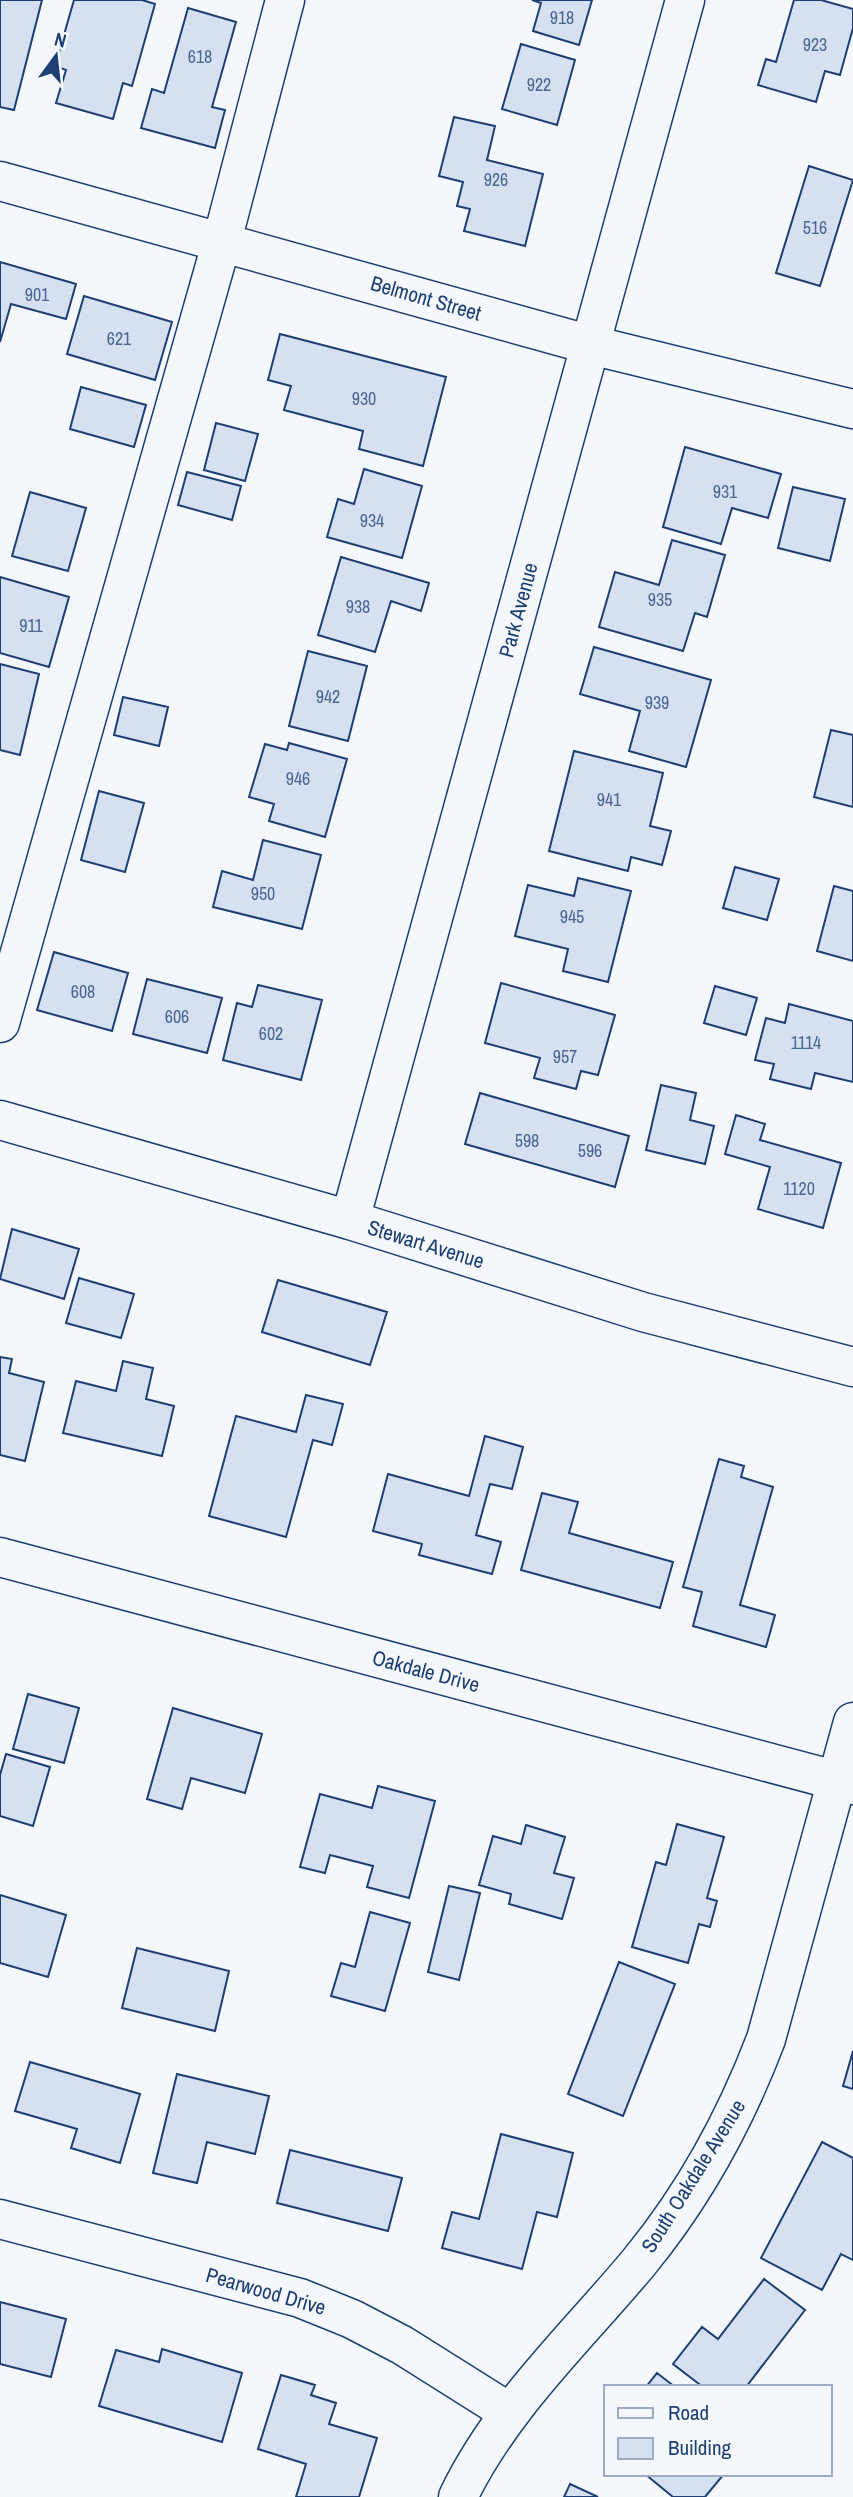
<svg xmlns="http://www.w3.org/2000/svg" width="853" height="2497" font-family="'Archivo Narrow',sans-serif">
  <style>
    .building { fill: #d5e0f0; stroke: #1d3f73; stroke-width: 2 }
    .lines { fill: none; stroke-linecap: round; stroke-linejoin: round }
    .minor-casing { stroke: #1d3f73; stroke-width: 41 }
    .major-casing { stroke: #1d3f73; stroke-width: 41 }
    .minor { stroke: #f4f7fb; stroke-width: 38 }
    .major { stroke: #f4f7fb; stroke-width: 38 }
    .labels { text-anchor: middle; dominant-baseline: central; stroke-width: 5; stroke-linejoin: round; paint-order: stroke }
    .number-label { font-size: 18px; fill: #4b6792 }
    .street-label { font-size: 21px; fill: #1d3f73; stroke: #f4f7fb }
  </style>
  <rect width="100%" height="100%" fill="#f4f7fb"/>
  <path class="building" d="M0,0H42L14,110L0,107Z
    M74,0H142L155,4L132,86L123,83L113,119L56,103L66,70L55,66Z
    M532,0H592L579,45L533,31L541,3Z
    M794,0H821L853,9V28L840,75L825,71L816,102L758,85L766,59L776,62Z
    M188,8L236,22L212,107L225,110L215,148L141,128L152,89L164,93Z
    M521,44L575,60L557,125L502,109Z
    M454,117L495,126L487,160L543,174L525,246L464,231L470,209L457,206L463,182L439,176Z
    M809,166L853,180L820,286L776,273Z
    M0,262L76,284L66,319L11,304L0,342Z
    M84,296L172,322L155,380L67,354Z
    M280,334L446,377L423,466L359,449L363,431L284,410L291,386L268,380Z
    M81,387L146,405L134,447L70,429Z
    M216,423L258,434L245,481L204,470Z
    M685,447L781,474L768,518L732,508L721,544L663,527Z
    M364,469L422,486L402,558L327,537L338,499L354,504Z
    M187,472L241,486L232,520L178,505Z
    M793,487L845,499L830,561L778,548Z
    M30,492L86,508L68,571L12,556Z
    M672,540L725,555L707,617L695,613L683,651L599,627L615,572L659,585Z
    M341,557L429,583L421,611L391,601L375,652L318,635Z
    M0,577L69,597L49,667L0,653Z
    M594,647L711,680L686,767L629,751L640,711L580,694Z
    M308,651L367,666L348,741L289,726Z
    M0,664L39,674L20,755L0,750Z
    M123,697L168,707L159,746L114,735Z
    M831,730L853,735V807L814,797Z
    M289,743L347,759L325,837L269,821L274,804L249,797L265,744L287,750Z
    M574,751L663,773L650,826L671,831L662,865L631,857L628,871L549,851Z
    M99,791L144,803L125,872L81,860Z
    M263,840L321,855L302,929L213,907L222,871L253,880Z
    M735,867L779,879L767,920L723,908Z
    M578,878L631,891L608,982L563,971L568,949L515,936L528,885L574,896Z
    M834,886L853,891V961L817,951Z
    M54,952L128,973L112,1031L37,1010Z
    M147,979L222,998L207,1053L133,1034Z
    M501,983L615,1015L598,1075L581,1071L576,1089L534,1078L540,1058L485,1043Z
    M258,985L322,1000L301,1080L223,1060L237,1003L252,1007Z
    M715,986L757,998L746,1035L704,1023Z
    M789,1004L853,1021V1082L815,1073L811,1089L770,1079L774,1064L755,1060L766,1018L785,1023Z
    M661,1085L696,1093L690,1120L714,1126L705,1164L646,1150Z
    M480,1093L629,1136L615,1187L465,1144Z
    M736,1115L765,1124L760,1140L841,1163L823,1228L758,1209L770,1167L725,1154Z
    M12,1229L79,1249L64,1299L0,1279Z
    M79,1278L134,1294L121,1338L66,1323Z
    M278,1280L387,1312L370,1365L262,1332Z
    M0,1357L12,1359L9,1373L44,1382L25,1461L0,1455Z
    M123,1361L153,1368L146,1399L174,1406L162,1456L63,1433L76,1381L116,1391Z
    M306,1395L343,1404L332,1445L313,1440L286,1537L209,1516L236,1416L296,1432Z
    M485,1436L523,1447L512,1489L490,1484L476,1535L501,1542L492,1574L419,1555L422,1544L373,1531L388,1474L469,1496Z
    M719,1459L744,1466L741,1477L773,1487L740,1605L775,1615L766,1647L693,1626L702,1592L683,1587Z
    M542,1493L578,1502L569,1533L673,1562L660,1608L521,1570Z
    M28,1694L79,1708L64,1763L13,1749Z
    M173,1708L262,1734L245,1793L191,1778L182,1809L147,1799Z
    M6,1754L50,1767L33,1826L0,1816V1775Z
    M378,1786L435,1801L409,1898L367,1887L373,1866L330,1855L325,1873L300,1867L320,1794L372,1808Z
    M677,1824L724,1837L707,1898L717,1901L710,1927L699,1924L688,1963L632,1947L656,1862L666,1865Z
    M526,1825L565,1837L554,1873L574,1878L562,1919L509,1904L511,1894L479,1885L493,1836L521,1844Z
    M449,1886L480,1893L459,1980L428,1972Z
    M0,1895L66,1915L48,1977L0,1963Z
    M370,1912L410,1923L385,2011L331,1996L341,1963L355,1967Z
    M137,1948L229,1971L215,2031L122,2008Z
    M619,1962L675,1984L623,2116L568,2094Z
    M853,2051V2089L843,2086Z
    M30,2062L140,2094L120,2163L71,2148L77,2129L15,2111Z
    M177,2074L269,2096L255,2154L207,2142L197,2183L153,2173Z
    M501,2134L573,2153L557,2217L537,2212L522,2269L442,2248L452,2212L479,2219Z
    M822,2142L853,2158V2260L841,2254L822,2290L761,2258Z
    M290,2150L402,2178L388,2231L277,2203Z
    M764,2279L805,2310L746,2387H703L673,2364L702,2327L718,2339Z
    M0,2302L66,2319L51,2377L0,2364Z
    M162,2349L242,2373L222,2442L99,2406L116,2350L159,2362Z
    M657,2373L675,2387H646Z
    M281,2375L315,2385L311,2395L336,2403L329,2424L377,2438L359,2497H296L306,2464L258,2449Z
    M645,2474H724L705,2497H673Z
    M570,2484L598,2497H564Z"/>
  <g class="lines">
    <g class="minor-casing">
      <path id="minor" d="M0,181L591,345L853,409
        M0,1023L222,241L285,0
        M350,1220L685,0
        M0,1557L853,1785
        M0,2219L300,2298L352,2319L402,2345L510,2413
        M458,2497C501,2407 577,2337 640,2261C694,2195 736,2118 766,2039L853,1722"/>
    </g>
    <g class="major-casing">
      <path id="major" d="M0,1120L350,1220L643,1312L853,1367"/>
    </g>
    <use href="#minor" class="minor"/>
    <use href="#major" class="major"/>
  </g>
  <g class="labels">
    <g class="number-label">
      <text x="562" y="17">918</text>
      <text x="815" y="44">923</text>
      <text x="200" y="56">618</text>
      <text x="539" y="84">922</text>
      <text x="496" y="179">926</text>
      <text x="815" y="227">516</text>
      <text x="37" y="294">901</text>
      <text x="119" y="338">621</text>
      <text x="364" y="398">930</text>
      <text x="725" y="491">931</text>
      <text x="372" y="520">934</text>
      <text x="660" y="599">935</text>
      <text x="358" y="606">938</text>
      <text x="31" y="625">911</text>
      <text x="328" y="696">942</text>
      <text x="657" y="702">939</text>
      <text x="298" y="778">946</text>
      <text x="609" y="799">941</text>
      <text x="263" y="893">950</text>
      <text x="572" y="916">945</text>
      <text x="83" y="991">608</text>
      <text x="177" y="1016">606</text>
      <text x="271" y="1033">602</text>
      <text x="806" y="1042">1114</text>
      <text x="565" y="1056">957</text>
      <text x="527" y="1140">598</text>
      <text x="590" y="1150">596</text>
      <text x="799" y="1188">1120</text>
    </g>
    <g class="street-label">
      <text transform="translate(426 298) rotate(16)">Belmont Street</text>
      <text transform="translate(518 610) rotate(-75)">Park Avenue</text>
      <text transform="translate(426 1244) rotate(17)">Stewart Avenue</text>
      <text transform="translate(426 1671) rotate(15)">Oakdale Drive</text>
      <text transform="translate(693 2176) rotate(-58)">South Oakdale Avenue</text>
      <text transform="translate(266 2291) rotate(16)">Pearwood Drive</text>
    </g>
  </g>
  <rect x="604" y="2385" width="228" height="91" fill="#f4f7fb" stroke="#9eadc5" stroke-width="2"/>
  <rect x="618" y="2408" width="35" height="10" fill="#f4f7fb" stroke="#9eadc5" stroke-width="2"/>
  <text x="668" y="2420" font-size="21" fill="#1d3f73">Road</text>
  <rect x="618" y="2438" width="35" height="21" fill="#d5e0f0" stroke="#9eadc5" stroke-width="2"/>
  <text x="668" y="2455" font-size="21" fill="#1d3f73">Building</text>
  <g transform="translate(56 56) rotate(15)" stroke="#f4f7fb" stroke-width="5" paint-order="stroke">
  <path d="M0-5L12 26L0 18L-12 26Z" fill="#1d3f73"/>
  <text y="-10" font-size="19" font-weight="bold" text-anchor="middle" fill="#1d3f73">N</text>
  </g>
</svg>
